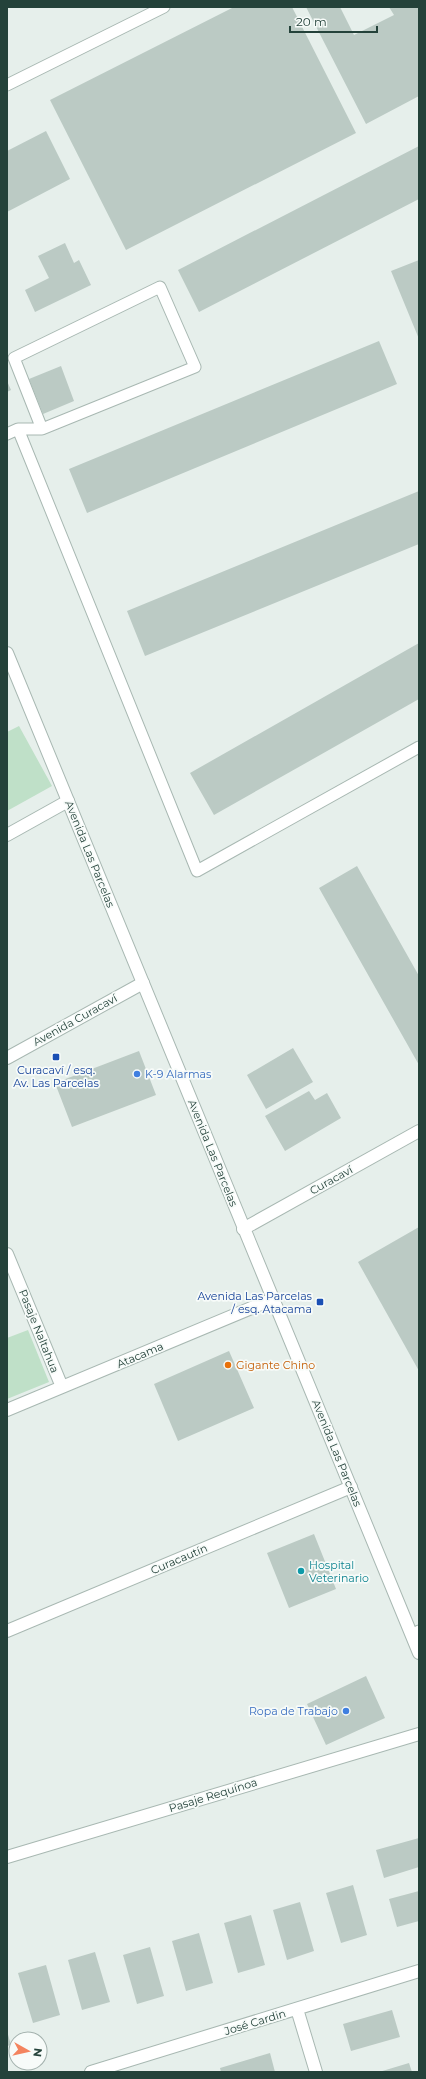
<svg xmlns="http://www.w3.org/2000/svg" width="426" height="2079" font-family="Montserrat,sans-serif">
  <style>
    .green { fill: #bfe0c8 }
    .building { fill: #bbcac4 }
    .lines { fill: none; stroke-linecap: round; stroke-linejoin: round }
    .service-casing { stroke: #a8b8b2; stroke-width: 13 }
    .minor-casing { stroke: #a8b8b2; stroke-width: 14 }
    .tertiary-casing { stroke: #a8b8b2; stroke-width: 14 }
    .service { stroke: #fff; stroke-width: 11 }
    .minor { stroke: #fff; stroke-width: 12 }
    .tertiary { stroke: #fff; stroke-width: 12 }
    .transit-dot { fill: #1a4fb4; stroke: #f7fbf9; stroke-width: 1.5 }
    .shop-dot { fill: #3f7fe0; stroke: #f7fbf9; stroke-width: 1.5 }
    .food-dot { fill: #e8710a; stroke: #f7fbf9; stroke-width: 1.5 }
    .culture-dot { fill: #0f9aa8; stroke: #f7fbf9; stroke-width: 1.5 }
    .labels { text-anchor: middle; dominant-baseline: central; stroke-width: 3.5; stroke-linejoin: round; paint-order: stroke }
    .street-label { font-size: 11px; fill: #24423a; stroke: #f7fbf9 }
    .transit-label { font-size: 11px; fill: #164399; stroke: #f7fbf9 }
    .shop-label { font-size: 11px; fill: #366cbe; stroke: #f7fbf9; text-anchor: start }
    .food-label { font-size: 11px; fill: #c56008; stroke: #f7fbf9; text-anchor: start }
    .culture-label { font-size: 11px; fill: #0d838f; stroke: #f7fbf9; text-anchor: start }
  </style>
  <rect width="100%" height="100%" fill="#e6efeb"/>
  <path class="green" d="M19,726L52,786L7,811V732Z
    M28,1330L49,1382L7,1399V1338Z"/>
  <path class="building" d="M234,7H292L356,133L126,250L50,100Z
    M306,7H340L354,35L394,15L389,7H419V96L366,124Z
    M46,131L70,179L7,212V151Z
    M419,146V199L199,312L178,270Z
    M65,243L74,263L79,260L91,285L35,312L25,290L49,278L38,256Z
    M419,260V339L391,271Z
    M379,341L397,384L87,513L69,469Z
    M61,366L74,401L43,414L29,379Z
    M7,381L11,390L7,392Z
    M419,491V544L145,656L127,611Z
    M419,643V699L214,815L190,773Z
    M357,866L419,976V1065L319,888Z
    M293,1048L313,1082L266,1109L247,1075Z
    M139,1051L156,1095L72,1127L55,1083Z
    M309,1091L315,1100L327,1093L341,1118L285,1151L265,1116Z
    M419,1227V1371L358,1262Z
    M229,1351L254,1408L178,1441L154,1384Z
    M314,1534L336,1589L289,1608L267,1553Z
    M366,1676L385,1718L326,1745L307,1704Z
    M419,1838V1867L384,1878L376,1850Z
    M353,1885L367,1935L341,1943L326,1893Z
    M419,1891V1921L397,1927L389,1899Z
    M300,1902L314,1951L287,1960L273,1910Z
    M251,1915L265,1965L238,1973L224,1923Z
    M199,1933L213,1983L186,1991L172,1941Z
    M150,1947L164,1996L137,2004L123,1955Z
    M95,1952L110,2002L82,2010L68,1960Z
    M46,1965L60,2015L33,2023L18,1973Z
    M392,2010L400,2037L351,2051L343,2024Z
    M7,2031L11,2045L7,2046Z
    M270,2053L275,2072H221L220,2068Z
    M409,2063L412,2072H379Z"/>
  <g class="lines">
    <g class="service-casing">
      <path id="service" d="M7,85L164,7
        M18,429L197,871L419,747
        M7,434L18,429H42L195,367L160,287L14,358L42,429
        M412,1635L419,1631"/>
    </g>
    <g class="minor-casing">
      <path id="minor" d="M7,835L68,801
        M7,1058L143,983
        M7,1254L62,1387
        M7,1410L273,1299
        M7,1631L351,1487
        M7,1857L419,1734
        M297,2009L316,2072
        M91,2072L419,1971"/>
    </g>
    <g class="tertiary-casing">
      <path id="tertiary" d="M7,653L419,1653
        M243,1229L419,1131"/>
    </g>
    <use href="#service" class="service"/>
    <use href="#minor" class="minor"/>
    <use href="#tertiary" class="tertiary"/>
  </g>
  <g class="transit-dot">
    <rect x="52" y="1053" width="8" height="8" rx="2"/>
    <rect x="316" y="1298" width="8" height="8" rx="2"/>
  </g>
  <g class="shop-dot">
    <circle cx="137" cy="1074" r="4"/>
    <circle cx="346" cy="1711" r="4"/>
  </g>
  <circle class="food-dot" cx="228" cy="1365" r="4"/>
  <circle class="culture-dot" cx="301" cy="1571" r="4"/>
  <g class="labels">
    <g class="street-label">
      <text transform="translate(90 854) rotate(68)">Avenida Las Parcelas</text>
      <text transform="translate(75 1020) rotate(-29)">Avenida Curacaví</text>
      <text transform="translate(213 1153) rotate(68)">Avenida Las Parcelas</text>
      <text transform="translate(331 1180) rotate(-29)">Curacaví</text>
      <text transform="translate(39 1331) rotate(68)">Pasaje Naltahua</text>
      <text transform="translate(140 1355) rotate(-23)">Atacama</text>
      <text transform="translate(337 1453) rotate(68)">Avenida Las Parcelas</text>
      <text transform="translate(179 1559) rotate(-23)">Curacautín</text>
      <text transform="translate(213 1795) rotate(-17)">Pasaje Requínoa</text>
      <text transform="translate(255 2022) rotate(-17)">José Cardin</text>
    </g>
    <g class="transit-label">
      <text x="56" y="1070">Curacaví / esq.<tspan x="56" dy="13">Av. Las Parcelas</tspan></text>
      <text x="312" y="1296" text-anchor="end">Avenida Las Parcelas<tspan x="312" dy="13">/ esq. Atacama</tspan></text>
    </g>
    <g class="shop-label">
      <text x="145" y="1074">K-9 Alarmas</text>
      <text x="338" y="1711" text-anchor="end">Ropa de Trabajo</text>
    </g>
    <g class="food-label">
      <text x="236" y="1365">Gigante Chino</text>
    </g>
    <g class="culture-label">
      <text x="309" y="1565">Hospital<tspan x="309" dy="13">Veterinario</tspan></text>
    </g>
  </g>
  <rect width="426" height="2079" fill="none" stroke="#24423a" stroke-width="16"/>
  <g transform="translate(28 2051) rotate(98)"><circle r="19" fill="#f7fbf9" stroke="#a3b1ad"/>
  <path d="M0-3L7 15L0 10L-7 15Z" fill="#f4845f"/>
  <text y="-6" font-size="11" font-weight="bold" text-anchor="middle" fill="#24423a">N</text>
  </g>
  <path d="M290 26v6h87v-6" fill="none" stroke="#24423a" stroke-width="2"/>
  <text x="296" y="26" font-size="12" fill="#24423a" stroke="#f7fbf9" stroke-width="3" paint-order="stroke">20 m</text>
</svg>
